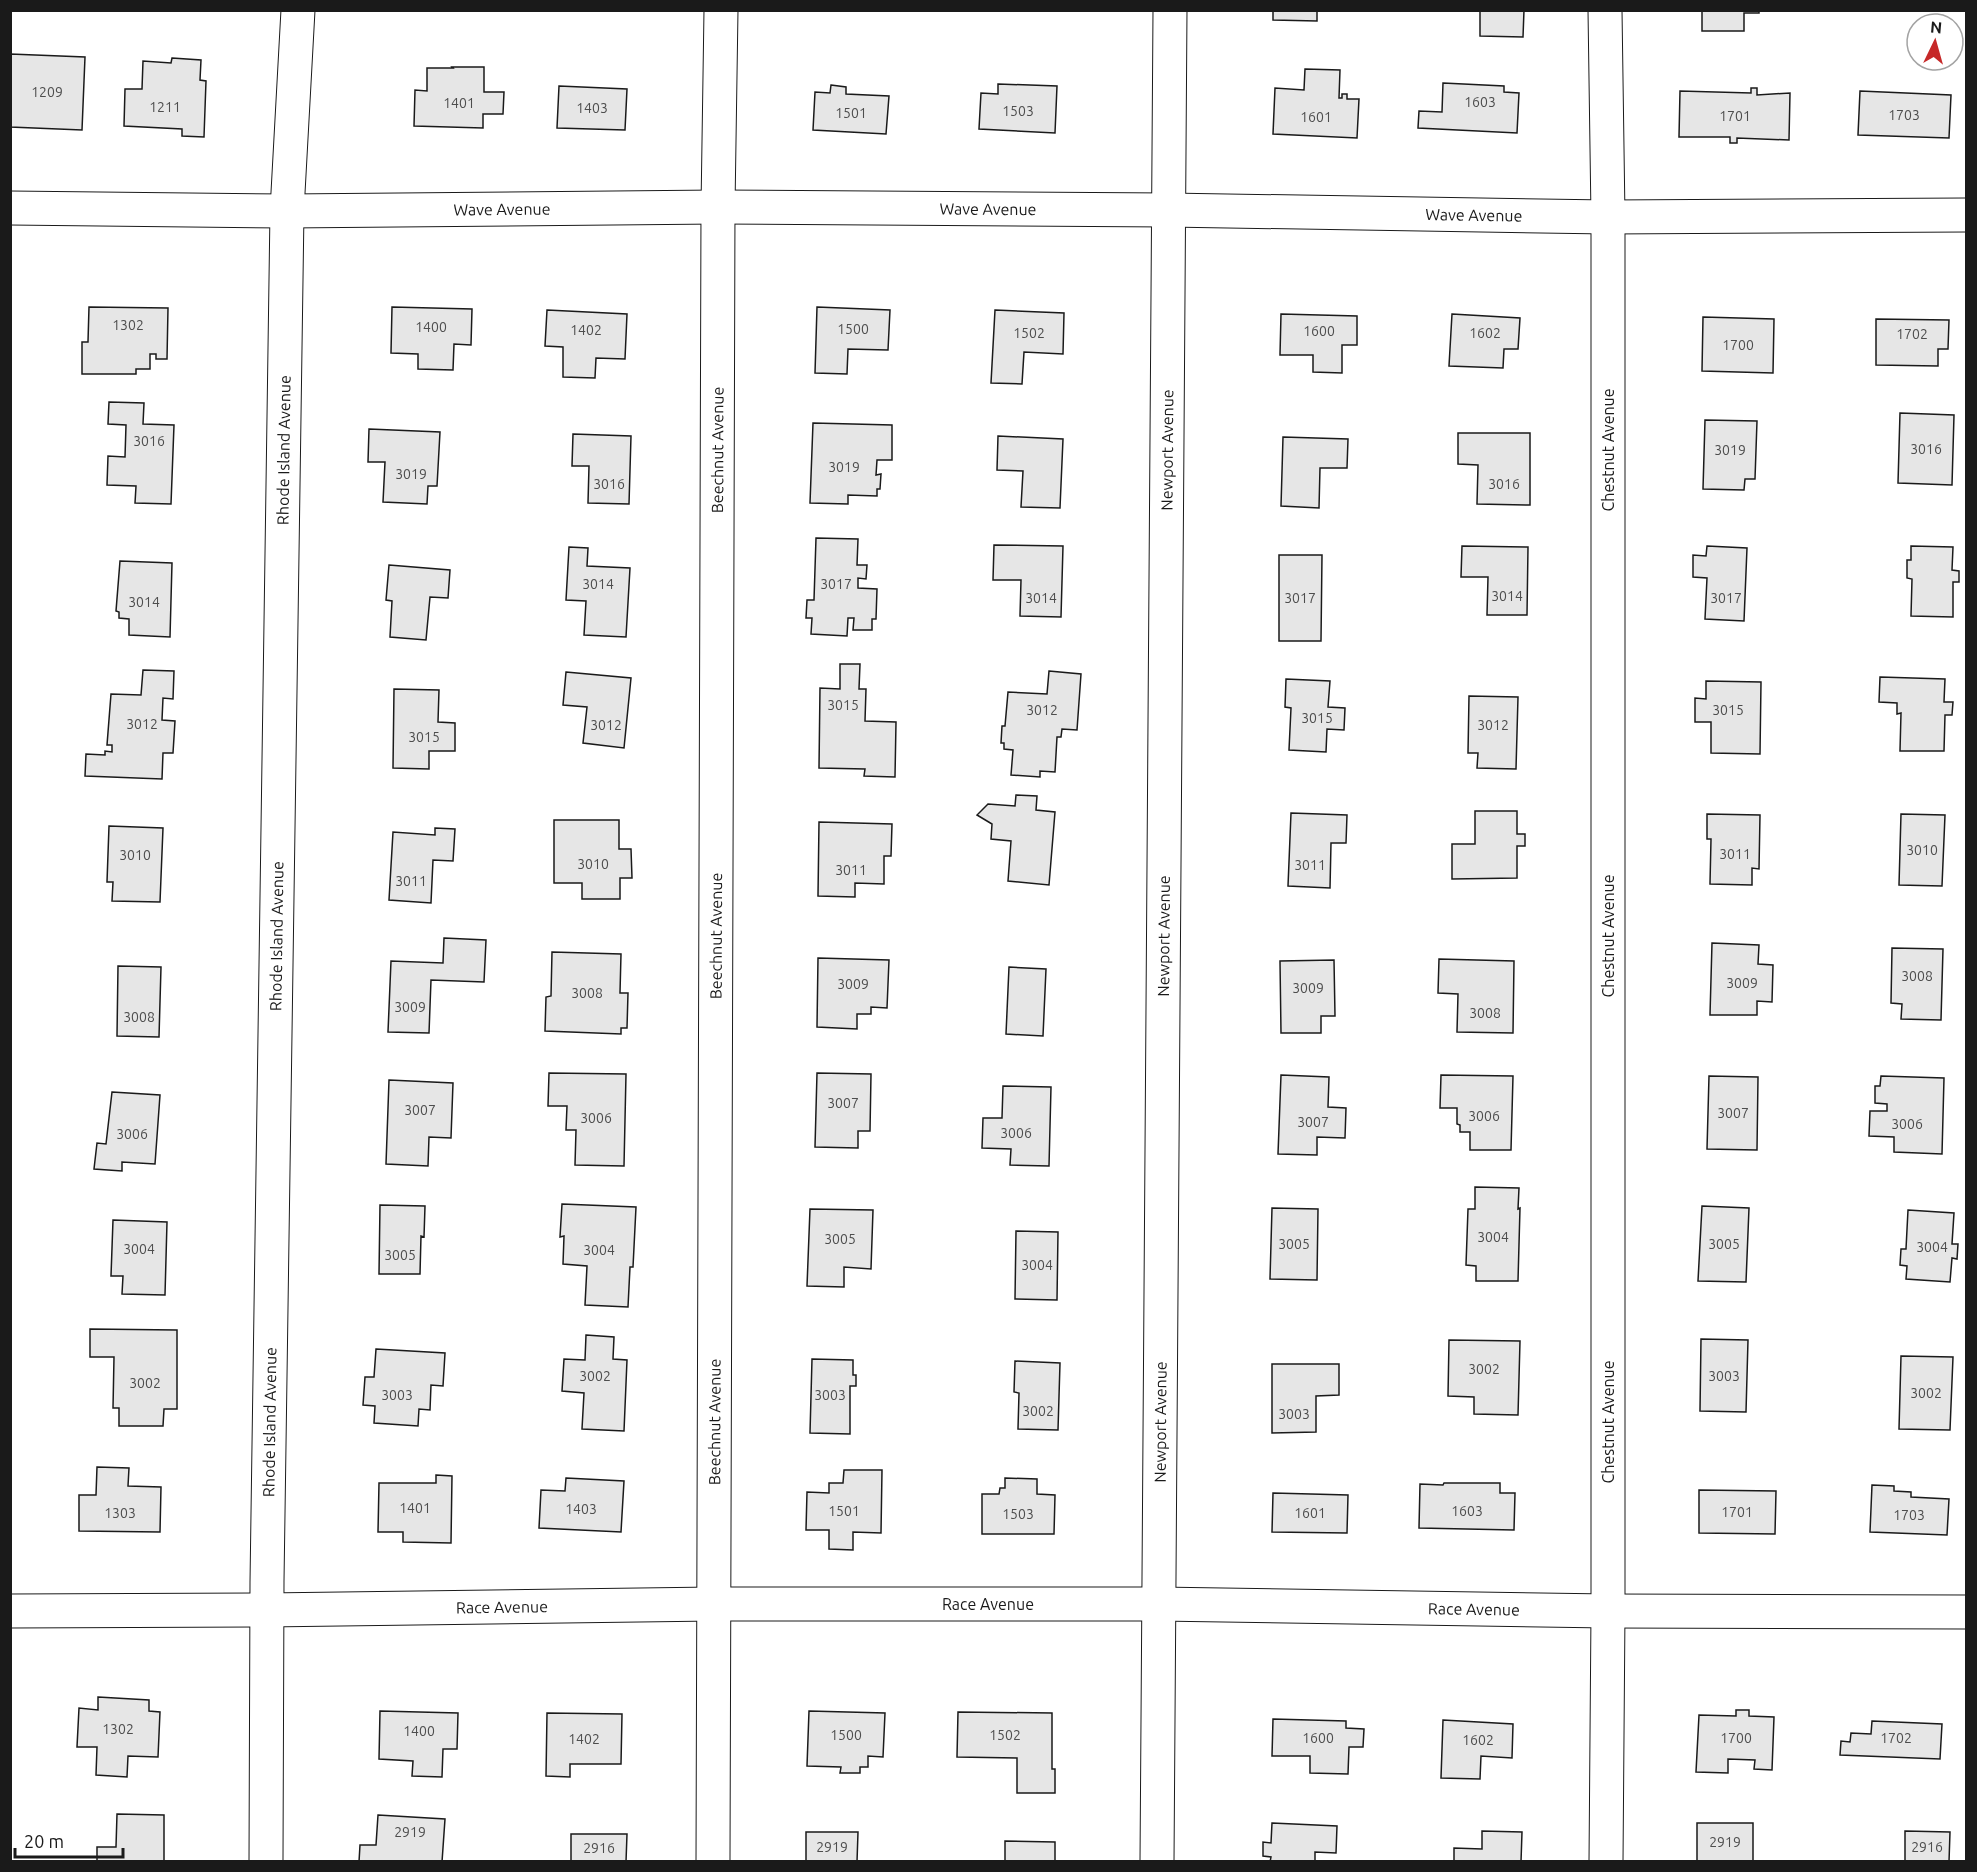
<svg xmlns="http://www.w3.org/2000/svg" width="1977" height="1872" font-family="Ubuntu,sans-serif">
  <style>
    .building { fill: #e6e6e6; stroke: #1a1a1a; stroke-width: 1.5 }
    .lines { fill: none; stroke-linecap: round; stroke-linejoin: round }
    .minor-casing { stroke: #1a1a1a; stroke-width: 35 }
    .minor { stroke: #fff; stroke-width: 33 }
    .labels { text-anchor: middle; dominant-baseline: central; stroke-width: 4.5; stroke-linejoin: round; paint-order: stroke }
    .number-label { font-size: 14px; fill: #4d4d4d }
    .street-label { font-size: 16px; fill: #1a1a1a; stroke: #fff }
  </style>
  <rect width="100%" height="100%" fill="#fff"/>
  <path class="building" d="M1273,10H1317V21L1273,20Z
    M1480,10H1524L1523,37L1480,36Z
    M1702,10H1759V13H1744V31H1702Z
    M10,54L85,57L82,130L10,127Z
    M172,58L201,60L200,80L206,81L204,137L182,136V129L124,126L125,89H142L143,61L171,63Z
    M452,67H484V92H504L503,114H483V128L414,126L415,90L427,91V68H453Z
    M1305,69L1340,70L1339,98H1342V94H1347V99H1359L1357,138L1273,134L1275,88L1304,90Z
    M1443,83L1504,86V92L1519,93L1517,133L1418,128L1419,111L1442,112Z
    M998,84L1057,86L1055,133L979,129L981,93L998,94Z
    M831,85L846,87V94L889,96L886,134L813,130L815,92L830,93Z
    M559,86L627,89L625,130L557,128Z
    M1751,88H1757V95L1790,93L1789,140L1737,138V143H1730V137H1679L1680,91L1751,93Z
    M1860,91L1951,95L1949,138L1858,135Z
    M89,307L168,308L167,359H156V354H150V369H136V374H82V342H88Z
    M392,307L472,309L471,345L454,344L453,370L418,369V354L391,353Z
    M817,307L890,310L888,350L848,349L847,374L815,373Z
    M547,310L627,314L625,359L596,358L595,378L563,377V347L545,346Z
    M995,310L1064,313L1063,354L1024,352L1022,384L991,383Z
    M1281,314L1357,316V345H1342V373L1313,372V355H1280Z
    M1452,314L1520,318L1518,349H1504L1503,368L1449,366Z
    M1703,317L1774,319L1773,373L1702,371Z
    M1876,319L1949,320L1948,349H1938V366L1876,365Z
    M109,402L144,403L143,424L174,425L171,504L135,503L136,486L107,485L108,456L125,457L126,425L108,424Z
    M1900,413L1954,415L1952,485L1898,483Z
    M1705,420L1757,421L1755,479H1745L1744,490L1703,489Z
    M813,423L892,425V460H877L876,475L881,474L880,489H877V496L848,495V504L810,503Z
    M369,429L440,432L437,486H428L427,504L383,502L385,462H368Z
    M1458,433H1530V505L1477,504L1478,465L1458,464Z
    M573,434L631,436L629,504L588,503L589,466H572Z
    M998,436L1063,439L1060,508L1021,507L1023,471L997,470Z
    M1283,437L1348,439L1347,468H1320L1319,508L1281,506Z
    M816,538L858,539L857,565H867L866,579L858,578V588L877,589L876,619H872V630H853L854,618H848L847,636L811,634L812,618H806L807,600H814Z
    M994,545L1063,546L1061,617L1020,616L1021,580H993Z
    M1462,546L1528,547L1527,615H1487L1488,577H1461Z
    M1707,546L1747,548L1744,621L1705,619L1707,578L1693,577V555L1706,556Z
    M1911,546L1953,547L1952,570L1959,571V582H1953V617L1911,616L1912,579L1907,578V560H1911Z
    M569,547L588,548L587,566L630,568L626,637L584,635L586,601L566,600Z
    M1279,555H1322L1321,641H1279Z
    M120,561L172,563L170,637L129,635V619L119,618V612L116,611Z
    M389,565L450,570L448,598L430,597L426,640L390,637L392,601L386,600Z
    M840,664H860L859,689H866L865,721L896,722L895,777L864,776L865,769L819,768L820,688L840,689Z
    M143,670L174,671L173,699L163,698L162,720L175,721L173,753H163L162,779L85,776L86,754L105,755V751L112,752V745H107L111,694L141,695Z
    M1049,671L1081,674L1077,730L1062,729L1061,737H1057L1055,772L1040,771V777L1011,775L1013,750L1004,749V743H1001L1002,726H1005L1008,692L1047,694Z
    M566,672L631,678L624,748L583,743L587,707L563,705Z
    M1880,677L1945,679L1944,702H1953L1952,715H1945L1944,751H1900L1901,713L1897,714V703L1879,702Z
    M1286,679L1330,681L1328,707L1345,708L1344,730L1327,729L1326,752L1289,750L1291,708L1285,707Z
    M1706,681L1761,682L1760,754L1711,753V722H1695V698L1706,699Z
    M394,689L439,690L438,722L455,723V751H429V769L393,768Z
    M1469,696L1518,697L1516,769L1477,768L1478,753H1468Z
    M1016,795L1037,796L1036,810L1055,812L1049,885L1008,881L1011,841L991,839L992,824L977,815L988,804L1015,806Z
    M1475,811H1517V834H1525V846H1517V878L1452,879V844H1475Z
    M1291,813L1347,815L1346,843H1331L1330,888L1288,886Z
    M1707,814L1760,815L1759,869L1752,868V885L1710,884L1711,839H1707Z
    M1901,814L1945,815L1942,886L1899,885Z
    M554,820H619V849H631L632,878H620V899H582V883H554Z
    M819,822L892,824L891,856H884V884L855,883V897L818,896Z
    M109,826L163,828L160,902L112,901L113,882H107Z
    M435,828L455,829L453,861L433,860L431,903L389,900L393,832L435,835Z
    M444,938L486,940L484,982L431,980L429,1033L388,1032L391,961L443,963Z
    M1712,943L1759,945L1758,964L1773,965L1772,1002L1757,1001V1015H1710Z
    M1892,948L1943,949L1941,1020L1901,1019L1902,1004L1891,1003Z
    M552,952L621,954L620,993H628L627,1028H621V1034L545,1031L546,997L551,996Z
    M818,958L889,960L887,1008L871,1007V1014H857V1029L817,1027Z
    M1439,959L1514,961L1513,1033L1457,1032L1458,994L1438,993Z
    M1334,960L1335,1016H1321V1033H1281L1280,961Z
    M118,966L161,967L159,1037L117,1036Z
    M1009,967L1046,969L1043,1036L1006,1034Z
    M549,1073L626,1074L624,1166L575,1165L576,1130H566L567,1106H548Z
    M817,1073L871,1074L870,1131H858V1148L815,1147Z
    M1281,1075L1329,1077L1328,1107L1346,1108L1345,1138L1317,1137V1155L1278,1154Z
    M1441,1075L1513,1076L1511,1150H1470V1132H1460V1125L1457,1124V1108H1440Z
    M1709,1076L1758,1077L1757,1150L1707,1149Z
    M1881,1076L1944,1078L1942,1154L1894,1152V1137L1869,1136L1870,1111H1887V1104L1875,1103V1086H1880Z
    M389,1080L453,1083L451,1138L429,1137L428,1166L386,1164Z
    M1003,1086L1051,1087L1049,1166L1010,1165L1011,1149L982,1148L983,1118H1002Z
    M112,1092L160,1095L155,1164L122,1162V1171L94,1169L97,1143L106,1144Z
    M1475,1187L1519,1188L1518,1209L1520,1208L1518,1281H1476V1266L1466,1265L1468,1209H1475Z
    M562,1204L636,1207L633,1267H630L628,1307L585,1305L587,1266L563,1264L564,1236L560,1237Z
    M380,1205L425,1206L424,1237L421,1236L420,1274H379Z
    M1702,1206L1749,1208L1746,1282L1698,1281Z
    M1272,1208L1318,1209L1317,1280L1270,1279Z
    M810,1209L873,1210L871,1269L844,1267V1287L807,1286Z
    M1908,1210L1954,1213L1952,1244H1958L1957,1259L1952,1258L1950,1282L1906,1279L1907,1266L1900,1265L1901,1249H1906Z
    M113,1220L167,1222L165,1295L122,1294L123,1276H111Z
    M1016,1231L1058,1232L1057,1300L1015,1299Z
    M90,1329L177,1330V1409H164L163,1426H119V1408H113L114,1357H90Z
    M586,1335L614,1337L613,1359L627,1360L624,1431L582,1429L584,1393L562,1391L564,1359L585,1360Z
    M1701,1339L1748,1340L1746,1412L1700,1411Z
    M1449,1340L1520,1341L1518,1415L1474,1414V1397L1448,1396Z
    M376,1349L445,1353L443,1386L431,1385L430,1410L419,1409L418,1426L374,1423L375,1406L363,1405L365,1377H374Z
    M1901,1356L1953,1357L1950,1430L1899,1429Z
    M812,1359L853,1360V1375H856V1386H850V1434L810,1433Z
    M1015,1361L1060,1363L1058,1430L1018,1429L1019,1393L1014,1392Z
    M1272,1364H1339V1395L1316,1396V1432L1272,1433Z
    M97,1467L129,1468L128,1486L161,1487L160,1532L79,1531V1495H96Z
    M844,1470H882L881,1533L853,1532V1550L829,1549V1530H806L807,1492L829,1493V1483H843Z
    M436,1475L452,1476L451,1543L403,1542V1532H378L379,1483H436Z
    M566,1478L624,1481L621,1532L539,1528L541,1490L565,1491Z
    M1005,1478L1037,1479V1494L1055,1495L1054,1534H982V1494H999L1000,1488H1005Z
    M1444,1483H1500V1493H1515L1514,1530L1419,1528L1420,1484L1443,1485Z
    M1872,1485L1894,1486V1491L1911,1492V1497L1949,1499L1947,1535L1870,1532Z
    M1699,1490L1776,1491L1775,1534L1699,1533Z
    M1273,1493L1348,1495L1347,1533L1272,1532Z
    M98,1697L149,1700V1711L160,1712L158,1757L128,1756L127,1777L96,1775L97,1747H77L79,1708L98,1710Z
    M1736,1710H1749V1716L1774,1717L1772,1770L1754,1769L1755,1760L1728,1759V1773L1696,1772L1699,1715L1736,1716Z
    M380,1711L458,1713L457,1749H443L442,1777L412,1776L413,1761L379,1759Z
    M809,1711L885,1713L883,1757L868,1756V1767H860V1773H840L841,1767L807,1766Z
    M958,1712L1052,1713V1769H1055V1793H1017V1758L957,1757Z
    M547,1713L622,1714L621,1764H570V1777L546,1776Z
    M1273,1719L1346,1721V1728L1364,1729L1363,1747H1349L1348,1774L1310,1773V1756H1272Z
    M1443,1720L1513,1724L1512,1758L1481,1756L1480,1779L1441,1778Z
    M1872,1721L1942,1724L1940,1759L1840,1755L1841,1741L1850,1742L1851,1733L1871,1734Z
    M117,1814L164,1815V1862H97V1847H116Z
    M378,1815L445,1819L442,1862H359L360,1845H376Z
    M1272,1823L1337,1826L1336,1853L1315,1852V1862H1270L1271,1857L1263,1856V1842L1271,1843Z
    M1697,1823H1753V1862H1697Z
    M1482,1831L1522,1832L1521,1862H1454V1848L1482,1849Z
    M1905,1831L1950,1832L1949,1862H1905Z
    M806,1832H858L857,1862H806Z
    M571,1834H627L626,1862H571Z
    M1005,1841L1055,1842V1862H1005Z"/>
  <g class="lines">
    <g class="minor-casing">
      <g id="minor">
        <path d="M1605,10L1608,217V1611L1606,1862"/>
        <path id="s1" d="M10,208L287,211L718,207L1168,210L1608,217L1966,215"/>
        <path id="s2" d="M10,1611L266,1610L714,1604H1158L1608,1611L1966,1612"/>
        <path id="s3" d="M266,1862L267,1582L287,211L298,10"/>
        <path id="s4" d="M713,1862L718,207L721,10"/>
        <path id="s5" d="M1157,1862L1170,10"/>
      </g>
    </g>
    <use href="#minor" class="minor"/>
  </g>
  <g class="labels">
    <g class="number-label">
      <text x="47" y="92">1209</text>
      <text x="1480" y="102">1603</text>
      <text x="459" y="103">1401</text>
      <text x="165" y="107">1211</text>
      <text x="592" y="108">1403</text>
      <text x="1018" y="111">1503</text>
      <text x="851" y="113">1501</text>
      <text x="1904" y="115">1703</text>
      <text x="1735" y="116">1701</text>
      <text x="1316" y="117">1601</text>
      <text x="128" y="325">1302</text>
      <text x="431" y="327">1400</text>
      <text x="853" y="329">1500</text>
      <text x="586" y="330">1402</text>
      <text x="1319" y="331">1600</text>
      <text x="1029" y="333">1502</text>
      <text x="1485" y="333">1602</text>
      <text x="1912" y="334">1702</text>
      <text x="1738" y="345">1700</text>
      <text x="149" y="441">3016</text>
      <text x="1926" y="449">3016</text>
      <text x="1730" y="450">3019</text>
      <text x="844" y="467">3019</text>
      <text x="411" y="474">3019</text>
      <text x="609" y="484">3016</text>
      <text x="1504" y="484">3016</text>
      <text x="598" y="584">3014</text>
      <text x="836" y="584">3017</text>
      <text x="1507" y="596">3014</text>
      <text x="1041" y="598">3014</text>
      <text x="1300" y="598">3017</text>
      <text x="1726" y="598">3017</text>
      <text x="144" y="602">3014</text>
      <text x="843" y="705">3015</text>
      <text x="1042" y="710">3012</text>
      <text x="1728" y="710">3015</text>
      <text x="1317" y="718">3015</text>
      <text x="142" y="724">3012</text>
      <text x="606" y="725">3012</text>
      <text x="1493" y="725">3012</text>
      <text x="424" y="737">3015</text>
      <text x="1922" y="850">3010</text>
      <text x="1735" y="854">3011</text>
      <text x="135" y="855">3010</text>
      <text x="593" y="864">3010</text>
      <text x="1310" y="865">3011</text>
      <text x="851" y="870">3011</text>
      <text x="411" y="881">3011</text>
      <text x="1917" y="976">3008</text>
      <text x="1742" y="983">3009</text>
      <text x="853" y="984">3009</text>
      <text x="1308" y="988">3009</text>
      <text x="587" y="993">3008</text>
      <text x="410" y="1007">3009</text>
      <text x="1485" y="1013">3008</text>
      <text x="139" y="1017">3008</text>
      <text x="843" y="1103">3007</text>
      <text x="420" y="1110">3007</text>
      <text x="1733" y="1113">3007</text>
      <text x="1484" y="1116">3006</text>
      <text x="596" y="1118">3006</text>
      <text x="1313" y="1122">3007</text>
      <text x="1907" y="1124">3006</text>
      <text x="1016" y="1133">3006</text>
      <text x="132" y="1134">3006</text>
      <text x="1493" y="1237">3004</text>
      <text x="840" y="1239">3005</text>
      <text x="1294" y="1244">3005</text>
      <text x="1724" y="1244">3005</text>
      <text x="1932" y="1247">3004</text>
      <text x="139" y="1249">3004</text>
      <text x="599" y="1250">3004</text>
      <text x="400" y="1255">3005</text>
      <text x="1037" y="1265">3004</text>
      <text x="1484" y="1369">3002</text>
      <text x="595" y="1376">3002</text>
      <text x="1724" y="1376">3003</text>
      <text x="145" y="1383">3002</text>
      <text x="1926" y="1393">3002</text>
      <text x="397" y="1395">3003</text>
      <text x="830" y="1395">3003</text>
      <text x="1038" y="1411">3002</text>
      <text x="1294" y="1414">3003</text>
      <text x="415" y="1508">1401</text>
      <text x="581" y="1509">1403</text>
      <text x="844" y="1511">1501</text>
      <text x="1467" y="1511">1603</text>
      <text x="1737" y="1512">1701</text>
      <text x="120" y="1513">1303</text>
      <text x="1310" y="1513">1601</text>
      <text x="1018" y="1514">1503</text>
      <text x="1909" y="1515">1703</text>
      <text x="118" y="1729">1302</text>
      <text x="419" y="1731">1400</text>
      <text x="846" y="1735">1500</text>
      <text x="1005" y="1735">1502</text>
      <text x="1318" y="1738">1600</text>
      <text x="1736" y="1738">1700</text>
      <text x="1896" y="1738">1702</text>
      <text x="584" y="1739">1402</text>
      <text x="1478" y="1740">1602</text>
      <text x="410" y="1832">2919</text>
      <text x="1725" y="1842">2919</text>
      <text x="832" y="1847">2919</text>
      <text x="1927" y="1847">2916</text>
      <text x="599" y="1848">2916</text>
    </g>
    <g class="street-label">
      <text stroke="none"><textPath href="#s1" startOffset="978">Wave Avenue</textPath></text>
      <text stroke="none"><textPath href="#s1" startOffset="492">Wave Avenue</textPath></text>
      <text stroke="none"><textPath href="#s1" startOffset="1464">Wave Avenue</textPath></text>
      <text stroke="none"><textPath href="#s3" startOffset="1412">Rhode Island Avenue</textPath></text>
      <text stroke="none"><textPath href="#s4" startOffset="1412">Beechnut Avenue</textPath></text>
      <text stroke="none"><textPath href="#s5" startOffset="1412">Newport Avenue</textPath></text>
      <text transform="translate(1608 450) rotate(-90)">Chestnut Avenue</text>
      <text stroke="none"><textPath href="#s3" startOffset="926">Rhode Island Avenue</textPath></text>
      <text stroke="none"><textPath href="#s4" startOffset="926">Beechnut Avenue</textPath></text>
      <text stroke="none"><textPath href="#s5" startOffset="926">Newport Avenue</textPath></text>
      <text transform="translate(1608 936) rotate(-90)">Chestnut Avenue</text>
      <text stroke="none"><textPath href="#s3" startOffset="440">Rhode Island Avenue</textPath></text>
      <text stroke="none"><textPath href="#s4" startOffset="440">Beechnut Avenue</textPath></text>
      <text stroke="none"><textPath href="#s5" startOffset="440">Newport Avenue</textPath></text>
      <text transform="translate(1608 1422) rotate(-90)">Chestnut Avenue</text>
      <text stroke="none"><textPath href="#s2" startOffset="978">Race Avenue</textPath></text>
      <text stroke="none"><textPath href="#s2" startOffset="492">Race Avenue</textPath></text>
      <text stroke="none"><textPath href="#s2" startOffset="1464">Race Avenue</textPath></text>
    </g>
  </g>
  <rect width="1977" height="1872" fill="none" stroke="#1a1a1a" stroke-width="24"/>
  <g transform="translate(1935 42) rotate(5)"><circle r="28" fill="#ffffff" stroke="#a3a3a3" stroke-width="1.5"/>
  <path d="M0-4.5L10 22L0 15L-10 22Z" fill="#c62828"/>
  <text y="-9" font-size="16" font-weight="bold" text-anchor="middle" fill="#1a1a1a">N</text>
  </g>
  <path d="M15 1848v9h108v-9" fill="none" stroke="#1a1a1a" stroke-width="3"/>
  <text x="24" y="1848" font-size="18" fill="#1a1a1a" stroke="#ffffff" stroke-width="4.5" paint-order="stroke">20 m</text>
</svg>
